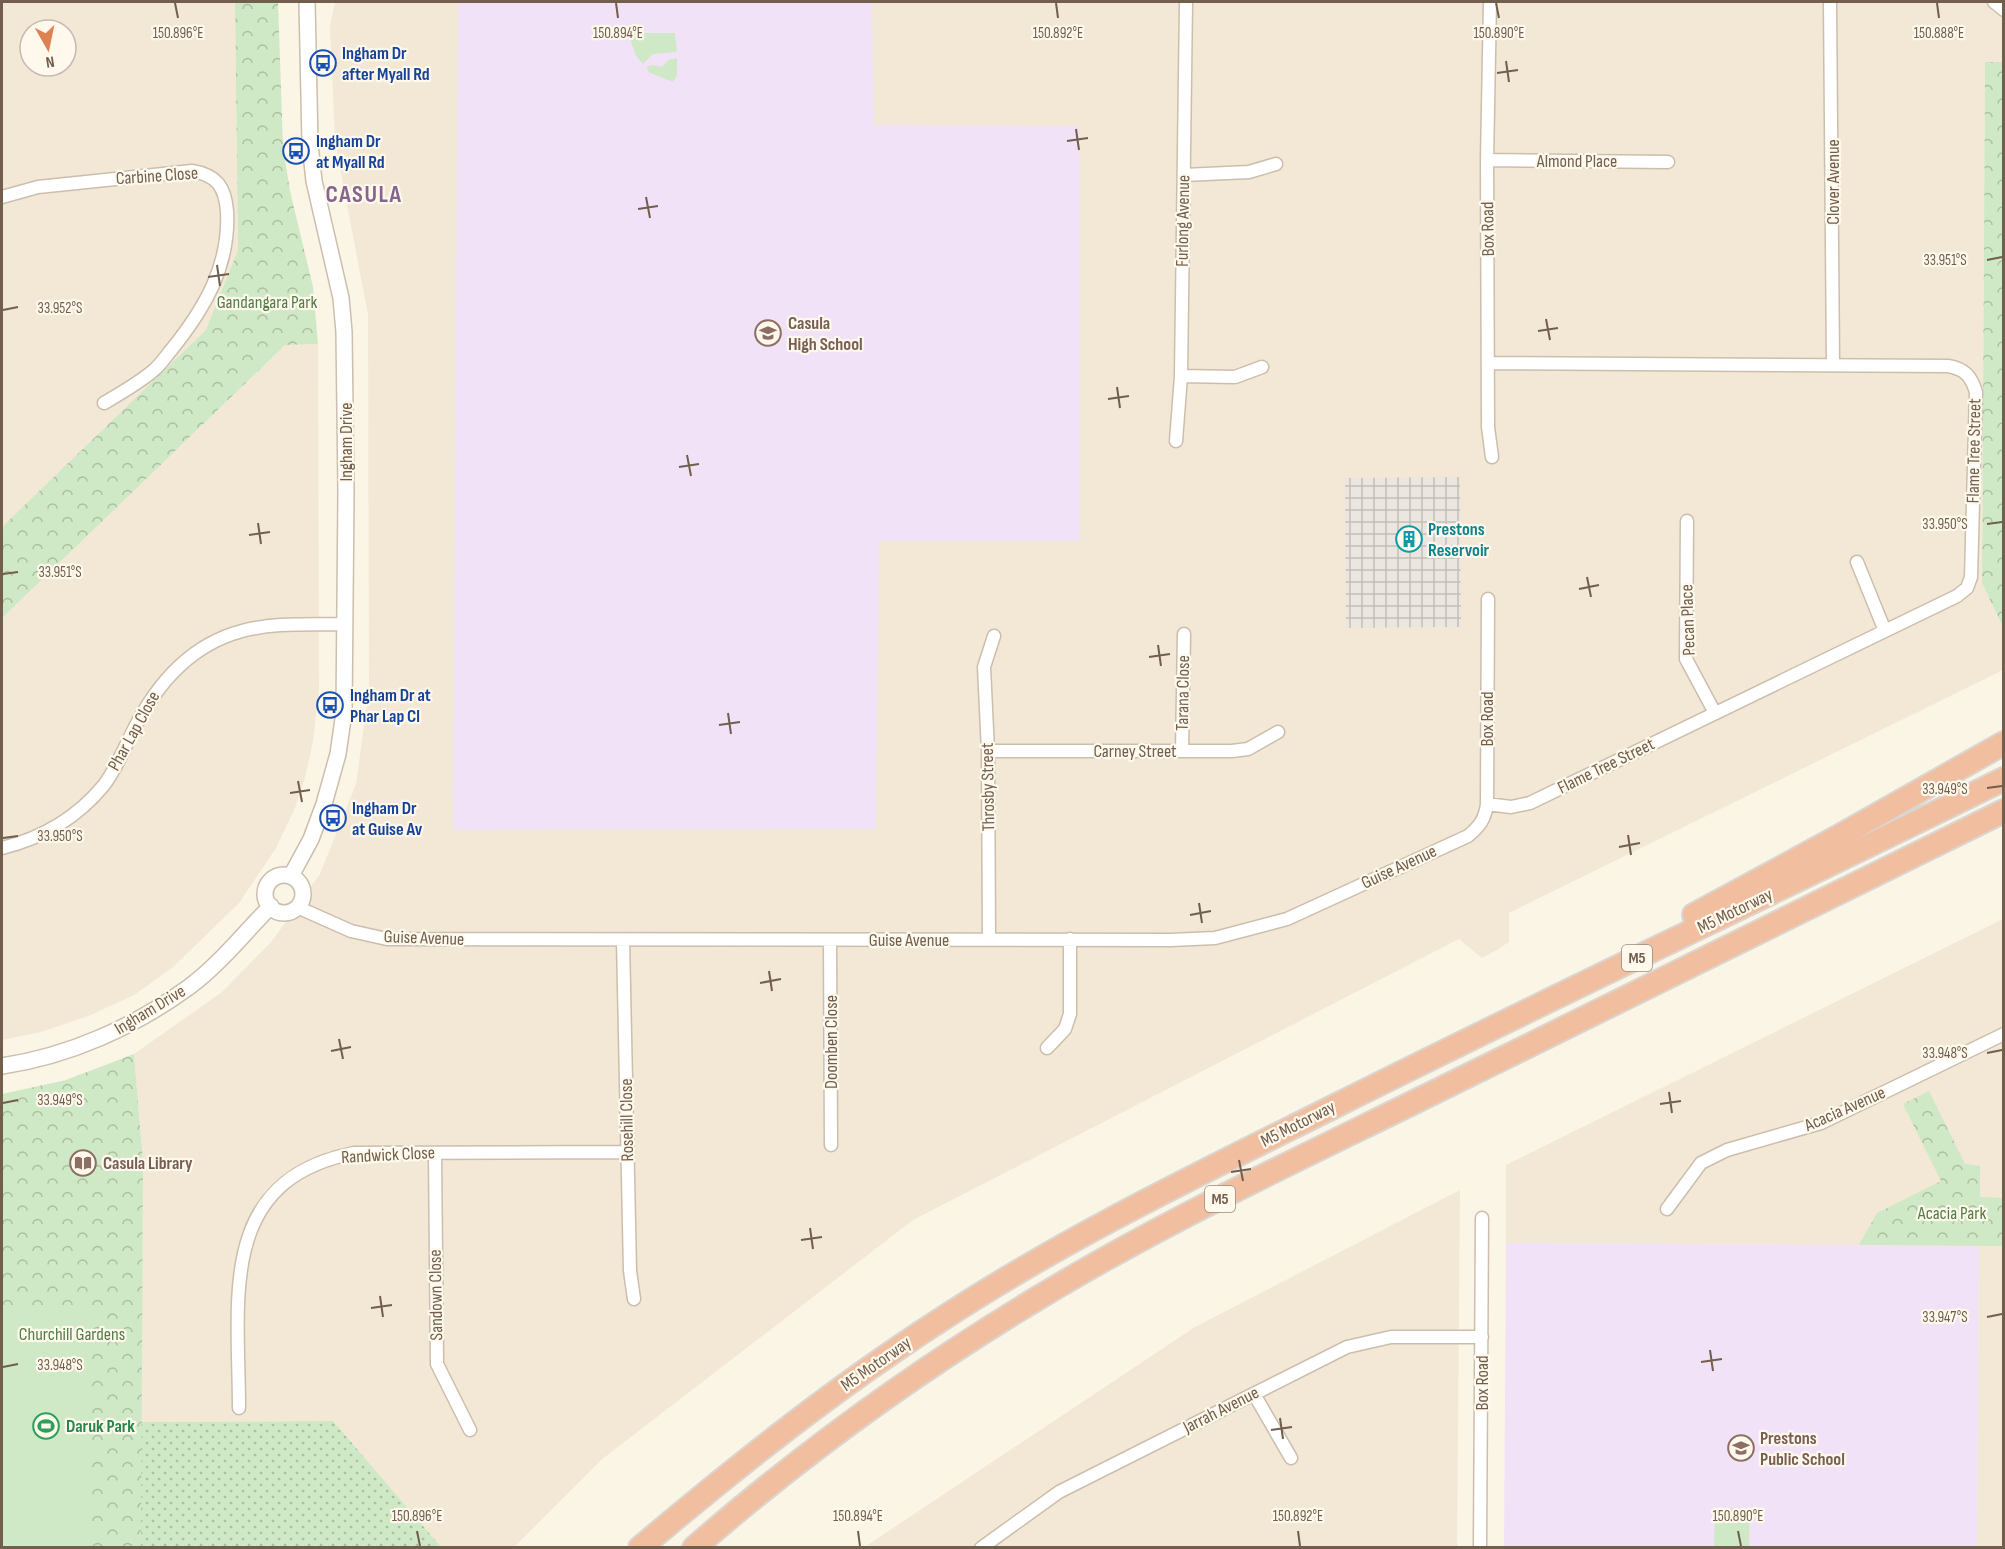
<svg xmlns="http://www.w3.org/2000/svg" width="2005" height="1549" font-family="'Sofia Sans Condensed',sans-serif">
  <style>
    .residential { fill: #f2e8d5; fill-rule: evenodd }
    .industrial { fill: url(#industrial-grid) }
    .education { fill: #f2e2f7 }
    .grass { fill: url(#grass-dots) }
    .park { fill: url(#park-crowns) }
    .garden { fill: #cfe8c5 }
    .lines { fill: none; stroke-linecap: round; stroke-linejoin: round }
    .minor-casing { stroke: #ccbead; stroke-width: 15 }
    .tertiary-casing { stroke: #ccbead; stroke-width: 18 }
    .motorway-casing { stroke: #dad5d0; stroke-width: 26 }
    .minor { stroke: #fff; stroke-width: 12 }
    .tertiary { stroke: #fff; stroke-width: 15 }
    .motorway { stroke: #f1bfa0; stroke-width: 22 }
    .ticks { fill: none; stroke: #725e4c; stroke-width: 2 }
    .labels { text-anchor: middle; dominant-baseline: central; stroke-width: 4.5; stroke-linejoin: round; paint-order: stroke }
    .shield { fill: #fef9ec; stroke: #9c8c7c; stroke-width: 1.5 }
    .shield-label { font-size: 16px; font-weight: bold; fill: #725e4c }
    .transit-label { font-size: 18px; font-weight: bold; fill: #164399; stroke: #fef9ec; text-anchor: start }
    .street-label { font-size: 18px; fill: #725e4c; stroke: #fef9ec }
    .park-label { font-size: 18px; fill: #527d48; stroke: #fef9ec }
    .education-label { font-size: 18px; font-weight: bold; fill: #785e54; stroke: #fef9ec; text-anchor: start }
    .culture-label { font-size: 18px; font-weight: bold; fill: #0d838f; stroke: #fef9ec; text-anchor: start }
    .leisure-label { font-size: 18px; font-weight: bold; fill: #27864d; stroke: #fef9ec; text-anchor: start }
    .district-label { font-size: 24px; font-weight: bold; letter-spacing: 1.5px; fill: #86648f; stroke: #fef9ec }
    .ticks-label { font-size: 15px; text-anchor: middle; fill: #725e4c; stroke: #fef9ec; stroke-width: 4.5; stroke-linejoin: round; paint-order: stroke }
  </style>
  <defs>
    <pattern id="industrial-grid" width="8" height="8" patternUnits="userSpaceOnUse" patternTransform="scale(1.5)"><rect width="8" height="8" fill="#ebe6e0"/><path d="M0 4h8M4 0v8" fill="none" stroke="#c3beb8"/></pattern>
    <pattern id="grass-dots" width="8" height="8" patternUnits="userSpaceOnUse" patternTransform="scale(1.5)"><rect width="8" height="8" fill="#cfe8c5"/><path d="M2 2h.1M6 6h.1" fill="none" stroke="#acbfa2" stroke-width="1.8" stroke-linecap="round"/></pattern>
    <pattern id="park-crowns" width="20" height="18" patternUnits="userSpaceOnUse" patternTransform="scale(1.5)"><rect width="20" height="18" fill="#cfe8c5"/><path d="M2 6a3 3 0 1 1 6 0M12 15a3 3 0 1 1 6 0" fill="none" stroke="#acbfa2"/></pattern>
  </defs>
  <rect width="100%" height="100%" fill="#fbf5e6"/>
  <path class="residential" d="M2,2H235L238,250L206,331L2,527ZM30,30H66V66H30Z
    M335,2H2003V62H1985L1982,583L2003,627V670L1509,913V942L1495,951L1482,958L1459,939L913,1220L601,1460L514,1547H441L333,1421L141,1422L143,1162L134,1054L222,992L272,941L320,874L356,784L369,690L368,315L335,141L330,26Z
    M318,344L319,689L313,741L305,778L295,808L276,848L239,903L172,968L134,995L91,1015L41,1032L2,1040V618L285,345Z
    M2003,919V1547H1977L1979,1246L1506,1243V1165Z
    M1460,1190L1457,1547L863,1548L1195,1327Z"/>
  <path class="industrial" d="M1460,477L1461,627L1346,628L1345,478Z"/>
  <path class="education" d="M458,2H872L874,125L1080,126V541H879L876,829L453,830Z
    M1506,1243L1979,1246L1977,1547L1504,1548Z"/>
  <path class="grass" d="M333,1421L441,1547L141,1548V1422Z"/>
  <path class="park" d="M235,2H278L283,147L290,191L313,287L318,344L285,345L2,618V527L206,330L238,250Z
    M1985,62H2003V627L1982,583Z
    M134,1054L143,1162L141,1547L2,1548V1094L66,1080Z
    M1929,1091L1965,1164L1980,1166V1197L2003,1198V1246L1859,1245L1877,1213L1941,1181L1903,1104Z"/>
  <path class="garden" d="M628,33H675L677,52L653,54L643,64L636,56Z
    M677,58V75L673,82L650,73L646,68L651,65L662,67L668,60Z
    M2,1305H92L91,1547H2Z
    M1715,1508L1750,1509L1749,1547H1714Z"/>
  <g class="lines">
    <g class="minor-casing">
      <path id="minor" d="M1490,2L1487,160L1488,427L1492,457
        M1830,2L1833,364
        M1994,2L2004,10
        M1487,160L1668,162
        M1184,175L1249,172L1276,164
        M2,197L38,187L192,171C217,175 225,187 227,211C230,265 205,308 172,349C166,356 161,364 154,370C139,383 121,393 104,403
        M1181,376L1235,377L1262,367
        M1176,441L1181,376L1186,2
        M1687,521L1686,659L1715,713
        M1857,562L1885,631
        M988,751H1232L1248,749L1278,732
        M1182,751L1184,634
        M1487,804L1511,807L1530,803L1957,596L1967,588L1971,577L1976,392C1971,376 1965,369 1948,366L1489,363
        M2,848C42,838 77,818 104,785C116,769 123,751 132,733C155,686 189,645 242,631C275,622 312,625 346,624
        M297,907L351,931L387,939L1171,940L1215,938L1287,919L1468,836C1480,826 1485,819 1487,804L1488,599
        M989,939L988,751L984,667L994,636
        M623,940L630,1271L634,1299
        M830,940L831,1145
        M1047,1048L1065,1029L1070,1014V939
        M435,1153L437,1364L470,1430
        M1667,1209L1701,1163L1727,1150L1821,1123L2004,1034
        M1254,1394L1291,1458
        M239,1408C239,1300 216,1180 354,1153L628,1152
        M981,1548L1059,1492L1347,1347L1391,1337H1482
        M1480,1548L1482,1218"/>
    </g>
    <g class="tertiary-casing">
      <path id="tertiary" d="M265 894a19 19 0 1 1 38 0a19 19 0 1 1-38 0Z
        M291,876L311,839L324,804L338,754L344,712L346,492L344,332L341,298L314,181L310,144L307,2
        M2,1066C69,1056 134,1027 189,987C220,964 244,933 271,906"/>
    </g>
    <g class="motorway-casing">
      <path id="motorway" d="M1694,915L1838,837L2004,743
        M640,1548C737,1466 835,1388 942,1319C1067,1237 1203,1172 1337,1105C1558,994 1782,889 2004,779
        M694,1548C803,1453 919,1369 1043,1295C1179,1213 1325,1147 1467,1076C1646,988 1824,898 2004,811"/>
    </g>
    <use href="#minor" class="minor"/>
    <use href="#tertiary" class="tertiary"/>
    <use href="#motorway" class="motorway"/>
  </g>
  <path class="ticks" d="M175,3L178,18M616,3L618,18M1056,3L1058,18M1496,3L1499,18M1937,3L1939,18M1506,61L1509,82M1497,73L1518,70M1076,129L1079,150M1067,141L1088,138M646,197L650,218M638,209L658,206M1987,260L2002,257M217,265L220,286M208,277L229,274M3,310L18,307M1546,319L1550,340M1538,331L1558,328M1117,387L1120,408M1108,399L1129,396M687,455L691,476M679,467L699,464M258,523L261,544M1987,524L2002,522M249,535L270,532M3,574L18,572M1587,577L1591,597M1579,589L1599,585M1158,645L1161,666M1149,657L1170,654M728,713L731,734M719,725L740,722M298,781L302,802M1987,788L2002,786M290,793L310,790M1628,835L1631,855M3,838L18,836M1619,847L1640,843M1199,903L1202,923M1190,915L1211,911M769,971L772,991M760,983L781,979M339,1039L343,1059M331,1051L351,1047M1987,1053L2002,1050M1669,1092L1672,1113M3,1103L18,1100M1660,1104L1681,1101M1239,1160L1243,1181M1231,1172L1251,1169M810,1228L813,1249M801,1240L822,1237M380,1296L383,1317M371,1308L392,1305M1987,1317L2002,1314M1710,1350L1713,1371M1701,1362L1722,1359M3,1367L18,1364M1280,1418L1283,1439M1271,1430L1292,1427M417,1531L420,1546M858,1531L860,1546M1298,1531L1300,1546M1738,1531L1741,1546"/>
  <defs>
    <g id="bus-ring" transform="scale(1.35)"><circle r="9.5" fill="#fef9ec" stroke="#1a4fb4" stroke-width="1.5"/><path d="M-5-6H5V4H4V6H2V4H-2V6H-4V4H-5ZM-3.5-4V0h7V-4ZM-3.5 1.2v1.5H-2V1.2ZM2 1.2v1.5H3.5V1.2Z" fill="#1a4fb4"/></g>
    <g id="school-ring" transform="scale(1.35)"><circle r="9.5" fill="#fef9ec" stroke="#8d6e63" stroke-width="1.5"/><path d="M0-5L7-2L0 1L-7-2ZM-4 1L0 2.5L4 1V4Q0 6-4 4Z" fill="#8d6e63"/></g>
    <g id="building-ring" transform="scale(1.35)"><circle r="9.5" fill="#fef9ec" stroke="#0f9aa8" stroke-width="1.5"/><path d="M-4-6H4V6H1V3H-1V6H-4ZM-2.5-4.3h1.7v1.8h-1.7ZM.8-4.3h1.7v1.8H.8ZM-2.5-1h1.7V.8h-1.7ZM.8-1h1.7V.8H.8Z" fill="#0f9aa8"/></g>
    <g id="library-ring" transform="scale(1.35)"><circle r="9.5" fill="#fef9ec" stroke="#8d6e63" stroke-width="1.5"/><path d="M-6-4Q-3-5.5-.7-3.5V5Q-3 3-6 4ZM6-4Q3-5.5 .7-3.5V5Q3 3 6 4Z" fill="#8d6e63"/></g>
    <g id="stadium-ring" transform="scale(1.35)"><circle r="9.5" fill="#fef9ec" stroke="#2e9e5b" stroke-width="1.5"/><path d="M0-5a6.5 5 0 1 0 0 10a6.5 5 0 1 0 0-10ZM-3.5-1.8h7v3.6h-7Z" fill="#2e9e5b"/></g>
  </defs>
  <g fill-rule="evenodd">
    <use href="#bus-ring" x="323" y="63"/>
    <use href="#bus-ring" x="296" y="151"/>
    <use href="#school-ring" x="768" y="333"/>
    <use href="#building-ring" x="1409" y="539"/>
    <use href="#bus-ring" x="330" y="705"/>
    <use href="#bus-ring" x="333" y="818"/>
    <use href="#library-ring" x="83" y="1163"/>
    <use href="#stadium-ring" x="46" y="1426"/>
    <use href="#school-ring" x="1741" y="1448"/>
  </g>
  <g class="labels">
    <g class="shield">
      <rect x="1622" y="945" width="30" height="26" rx="4.5"/>
      <rect x="1205" y="1186" width="30" height="26" rx="4.5"/>
    </g>
    <g class="shield-label">
      <text x="1637" y="958">M5</text>
      <text x="1220" y="1199">M5</text>
    </g>
    <g class="transit-label">
      <text x="342" y="53">Ingham Dr<tspan x="342" dy="21">after Myall Rd</tspan></text>
      <text x="316" y="141">Ingham Dr<tspan x="316" dy="21">at Myall Rd</tspan></text>
      <text x="350" y="695">Ingham Dr at<tspan x="350" dy="21">Phar Lap Cl</tspan></text>
      <text x="352" y="808">Ingham Dr<tspan x="352" dy="21">at Guise Av</tspan></text>
    </g>
    <g class="street-label">
      <text x="1577" y="161">Almond Place</text>
      <text transform="translate(157 176) rotate(-4)">Carbine Close</text>
      <text transform="translate(1833 182) rotate(-90)">Clover Avenue</text>
      <text transform="translate(1183 221) rotate(-89)">Furlong Avenue</text>
      <text transform="translate(1488 229) rotate(-91)">Box Road</text>
      <text transform="translate(346 442) rotate(-90)">Ingham Drive</text>
      <text transform="translate(1974 451) rotate(-89)">Flame Tree Street</text>
      <text transform="translate(1688 620) rotate(-92)">Pecan Place</text>
      <text transform="translate(1183 693) rotate(-89)">Tarana Close</text>
      <text transform="translate(1487 719) rotate(-90)">Box Road</text>
      <text transform="translate(134 731) rotate(-61)">Phar Lap Close</text>
      <text x="1135" y="751">Carney Street</text>
      <text transform="translate(1606 766) rotate(-26)">Flame Tree Street</text>
      <text transform="translate(988 787) rotate(-91)">Throsby Street</text>
      <text transform="translate(1399 867) rotate(-25)">Guise Avenue</text>
      <text transform="translate(1735 911) rotate(-26)">M5 Motorway</text>
      <text transform="translate(424 938) rotate(2)">Guise Avenue</text>
      <text x="909" y="940">Guise Avenue</text>
      <text transform="translate(150 1010) rotate(-31)">Ingham Drive</text>
      <text transform="translate(831 1042) rotate(-90)">Doomben Close</text>
      <text transform="translate(1845 1109) rotate(-24)">Acacia Avenue</text>
      <text transform="translate(627 1120) rotate(-91)">Rosehill Close</text>
      <text transform="translate(1298 1124) rotate(-27)">M5 Motorway</text>
      <text transform="translate(388 1155) rotate(-3)">Randwick Close</text>
      <text transform="translate(436 1295) rotate(-91)">Sandown Close</text>
      <text transform="translate(876 1364) rotate(-35)">M5 Motorway</text>
      <text transform="translate(1482 1383) rotate(-90)">Box Road</text>
      <text transform="translate(1221 1410) rotate(-27)">Jarrah Avenue</text>
    </g>
    <g class="park-label">
      <text x="267" y="302">Gandangara Park</text>
      <text x="1952" y="1213">Acacia Park</text>
      <text x="72" y="1334">Churchill Gardens</text>
    </g>
    <g class="education-label">
      <text x="788" y="323">Casula<tspan x="788" dy="21">High School</tspan></text>
      <text x="103" y="1163">Casula Library</text>
      <text x="1760" y="1438">Prestons<tspan x="1760" dy="21">Public School</tspan></text>
    </g>
    <g class="culture-label">
      <text x="1428" y="529">Prestons<tspan x="1428" dy="21">Reservoir</tspan></text>
    </g>
    <g class="leisure-label">
      <text x="66" y="1426">Daruk Park</text>
    </g>
    <g class="district-label">
      <text x="364" y="194">CASULA</text>
    </g>
  </g>
  <g class="ticks-label">
    <text x="1499" y="38">150.890°E</text>
    <text x="178" y="38">150.896°E</text>
    <text x="618" y="38">150.894°E</text>
    <text x="1058" y="38">150.892°E</text>
    <text x="1939" y="38">150.888°E</text>
    <text x="1945" y="265">33.951°S</text>
    <text x="60" y="313">33.952°S</text>
    <text x="1945" y="529">33.950°S</text>
    <text x="60" y="577">33.951°S</text>
    <text x="1945" y="794">33.949°S</text>
    <text x="60" y="841">33.950°S</text>
    <text x="1945" y="1058">33.948°S</text>
    <text x="60" y="1105">33.949°S</text>
    <text x="1945" y="1322">33.947°S</text>
    <text x="60" y="1370">33.948°S</text>
    <text x="417" y="1521">150.896°E</text>
    <text x="858" y="1521">150.894°E</text>
    <text x="1298" y="1521">150.892°E</text>
    <text x="1738" y="1521">150.890°E</text>
  </g>
  <rect width="2005" height="1549" fill="none" stroke="#725e4c" stroke-width="6"/>
  <g transform="translate(48 48) rotate(171)"><circle r="28" fill="#fef9ec" stroke="#c6bbac" stroke-width="1.5"/>
  <path d="M0-4.5L10 22L0 15L-10 22Z" fill="#dd8252"/>
  <text y="-9" font-size="16" font-weight="bold" text-anchor="middle" fill="#725e4c">N</text>
  </g>
</svg>
